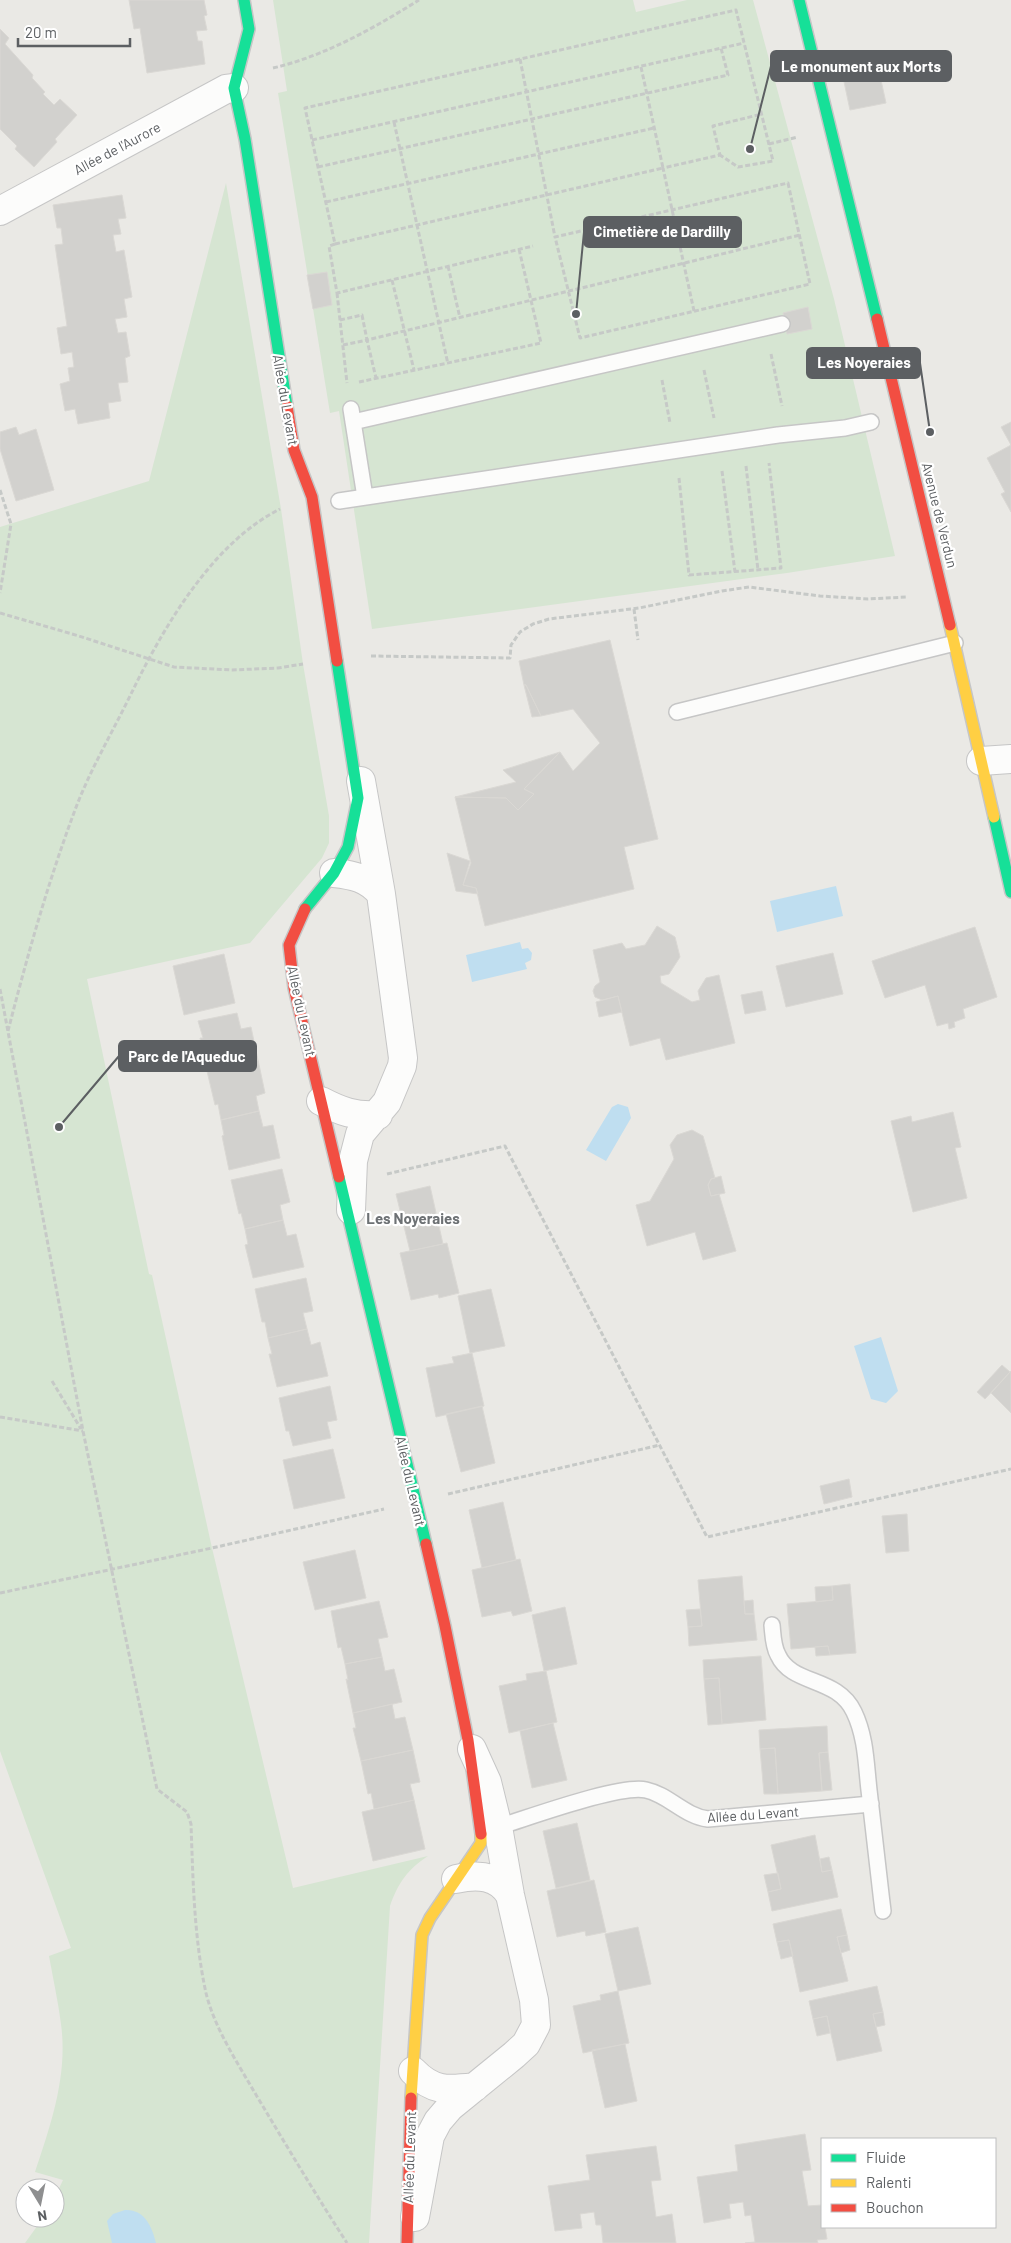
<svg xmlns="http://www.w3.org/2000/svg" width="1011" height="2243" font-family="Barlow,sans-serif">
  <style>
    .green { fill: #d6e5d2 }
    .water { fill: #bfdef0 }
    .building { fill: #d2d1ce; stroke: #dad8d4 }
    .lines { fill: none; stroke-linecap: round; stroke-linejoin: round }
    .lane-casing { stroke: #c6c6c6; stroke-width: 18 }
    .street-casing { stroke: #c6c6c6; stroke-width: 30 }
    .fast-casing { stroke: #c6c6c6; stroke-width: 14 }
    .slow-casing { stroke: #c6c6c6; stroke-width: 14 }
    .jam-casing { stroke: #c6c6c6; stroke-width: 14 }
    .path { stroke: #c6c9c7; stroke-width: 3; stroke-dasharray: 5 2.5; stroke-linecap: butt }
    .lane { stroke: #fcfcfb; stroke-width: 15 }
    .street { stroke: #fcfcfb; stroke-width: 28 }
    .fast { stroke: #16e098; stroke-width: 11 }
    .slow { stroke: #ffcf43; stroke-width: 11 }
    .jam { stroke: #f24e42; stroke-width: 11 }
    .labels { text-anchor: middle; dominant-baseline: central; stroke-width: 4.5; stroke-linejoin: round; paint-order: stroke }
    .street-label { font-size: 14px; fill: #5c5f62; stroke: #fff }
    .neighbourhood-label { font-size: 15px; font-weight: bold; fill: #6d7174; stroke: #fff }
    .leader { fill: none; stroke: #5c5f62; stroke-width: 2 }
    .callout-dot { fill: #5c5f62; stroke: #fff; stroke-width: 2 }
    .callout { fill: #5c5f62; stroke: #5c5f62; stroke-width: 2 }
    .callout-label { font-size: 15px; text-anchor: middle; font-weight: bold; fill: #fff }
  </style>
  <rect width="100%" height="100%" fill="#eae9e5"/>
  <path class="green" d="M273,0H633L636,12L687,0H753L834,299L895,556L787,573L372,629L339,411L330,413L278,93L287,91Z
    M226,183L281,509L303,664L329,816V843L322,858L250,943L87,979L149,1274L152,1275L212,1548L293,1888L428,1856C408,1869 398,1883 390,1906L369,2243H25L43,2218H55V2197L63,2180L35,2172C51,2124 68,2075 61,2024C58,2001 53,1978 49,1956L71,1948L0,1751V527L149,481Z"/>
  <path class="water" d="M836,886L843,916L777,932L770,901Z
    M520,942L522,949L528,948L532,953L531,960L525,963L527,969L472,982L466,955Z
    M618,1104L628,1107L631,1118L606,1161L586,1150L612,1107Z
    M881,1337L898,1391L886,1403L871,1399L854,1346Z
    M125,2210C144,2209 152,2226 156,2243H112L107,2221L113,2214Z"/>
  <path class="building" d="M129,0H204L207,15L204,16L207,30L196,31L198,41H202L205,64L147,73L140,28L134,29Z
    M0,29L9,38L5,44L33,75L32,78L45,92L43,94L54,105L60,99L77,115L55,139L57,142L34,167L15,149L17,146L0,129Z
    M879,71L886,103L850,110L843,77Z
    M122,195L126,218L118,219L121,234L113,235L116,252L124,250L132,297L124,299L127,317L115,319L118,333L126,332L130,356L125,358L128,382L118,383L121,401L108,403L110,418L78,424L75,409L65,411L60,384L70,381L68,368L74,367L72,352L61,354L57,328L67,326L55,245L63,244L61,228H57L53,205Z
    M327,272L332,305L313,309L307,275Z
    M808,307L812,329L787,334L783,313Z
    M1011,422V445L1001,427Z
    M16,427L19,435L36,429L54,490L16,501L0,449V432Z
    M1011,445V512L1001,494L1005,492L987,458Z
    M610,640L658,839L624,847L634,889L485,926L476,888L463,885L471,863L455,797L506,798L518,810L534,794L524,789L560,752L573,771L600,743L573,709L541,716L526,685H524L519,661Z
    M524,685H526L541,716L532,717Z
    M560,752L524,789L534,794L518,810L506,798L455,797L516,782L503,770Z
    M447,853L470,861L463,885L476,888L478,894L456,891Z
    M657,926L675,937L680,957L669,974L660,976L661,983L692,1002L700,1000L698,991L706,978L719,975L735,1043L666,1060L660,1038L630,1046L618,996L602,1000L595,997L593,991L595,986L600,982L593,950L622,943L626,949L645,945Z
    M975,927L997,997L963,1009L965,1018L954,1022L955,1027L949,1029L948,1023L937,1026L925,985L885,998L872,961Z
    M833,953L843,994L786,1007L776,966Z
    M224,954L235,1003L184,1015L173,966Z
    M762,991L766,1010L745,1014L741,995Z
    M618,996L622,1012L599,1017L596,1002Z
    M237,1013L241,1029L251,1027L258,1060L207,1071L200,1038H203L198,1021Z
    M258,1060L265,1093L256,1096L259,1111L221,1120L218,1104L215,1105L207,1071Z
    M259,1111L263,1127L273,1125L280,1158L229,1170L222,1136L224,1135L221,1120Z
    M953,1112L961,1147L955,1148L967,1198L913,1212L891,1121L911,1116L912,1122Z
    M692,1130L703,1136L715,1178L711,1179L708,1185L711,1196L719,1194L736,1251L703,1260L695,1232L647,1246L636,1205L650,1201L674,1159L670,1145L677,1135Z
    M282,1169L290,1202L280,1205L283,1220L245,1229L241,1213L239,1214L231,1180Z
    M721,1176L725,1193L711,1196L708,1185L711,1179Z
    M430,1186L443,1244L410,1251L396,1194Z
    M283,1220L287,1236L296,1234L304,1267L253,1278L245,1245L248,1244L245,1229Z
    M447,1243L459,1293L439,1298L438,1294L411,1300L400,1253Z
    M306,1278L313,1311L303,1313L307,1329L268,1338L265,1322H262L255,1289Z
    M491,1289L505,1346L470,1353L458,1296Z
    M307,1329L311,1345L320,1342L328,1376L277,1387L269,1354H272L268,1338Z
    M472,1353L484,1406L436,1417L426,1368L454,1363L452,1357Z
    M1002,1365L1010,1372L985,1399L977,1392Z
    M1011,1371V1413L991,1393Z
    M330,1386L337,1420L327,1422L331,1438L293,1446L289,1431H286L279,1398Z
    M482,1406L495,1463L461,1472L446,1414Z
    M333,1449L345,1498L294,1509L283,1460Z
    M849,1479L852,1497L824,1504L820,1486Z
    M503,1502L516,1560L482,1568L469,1510Z
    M907,1514L909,1551L886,1553L882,1516Z
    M355,1550L366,1598L315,1610L303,1562Z
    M520,1559L532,1611L513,1616L511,1611L482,1617L472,1570Z
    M742,1576L745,1614H754L757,1640L689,1646L688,1627L702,1626L698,1580Z
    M850,1584L856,1653L830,1655L828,1646L791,1649L787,1604L833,1600L832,1586Z
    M832,1586L833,1600L816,1602L815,1587Z
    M753,1600L754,1614H745L744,1601Z
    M379,1601L388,1637L378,1639L382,1657L345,1664L341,1647L338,1648L331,1611Z
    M565,1607L577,1664L544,1671L532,1615Z
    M700,1609L702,1626L688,1627L686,1610Z
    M828,1646L830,1655L816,1656L815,1647Z
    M761,1656L766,1720L722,1724L719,1678L704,1679L703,1660Z
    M382,1657L385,1671L394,1669L402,1702L353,1713L346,1679L348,1680L345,1664Z
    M546,1671L557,1722L509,1733L499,1686L527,1680L526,1674Z
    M719,1678L722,1724L708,1725L704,1679Z
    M392,1704L395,1719L405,1717L413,1750L361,1761L353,1728H356L353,1713Z
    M553,1723L567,1780L532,1788L520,1731Z
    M827,1726L828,1752L819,1753L822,1791L778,1794L775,1748L760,1749L759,1730Z
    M775,1748L778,1794H764L760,1749Z
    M413,1750L420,1782L410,1784L414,1800L374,1809L371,1793L368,1794L361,1761Z
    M828,1752L832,1790L822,1791L819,1753Z
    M414,1800L425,1849L373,1861L362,1812Z
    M577,1823L590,1880L556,1888L543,1831Z
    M815,1835L822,1872L832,1870L838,1897L772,1911L768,1892L781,1889L771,1845Z
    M829,1857L832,1870L822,1872L820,1859Z
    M778,1873L781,1889L768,1892L764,1875Z
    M594,1880L606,1932L586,1936L585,1931L557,1937L547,1891Z
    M841,1909L847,1935L837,1937L848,1981L800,1992L789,1940L777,1942L773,1924Z
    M638,1927L651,1984L618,1991L605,1934Z
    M847,1935L850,1950L841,1953L837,1937Z
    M789,1940L793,1956L781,1959L777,1942Z
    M877,1986L883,2012L873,2014L882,2051L837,2061L827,2016L813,2019L809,2001Z
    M618,1991L629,2043L583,2053L573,2006L601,2000L600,1995Z
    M883,2012L885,2025L876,2027L873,2014Z
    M827,2016L830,2033L817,2036L813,2019Z
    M625,2044L637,2101L605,2108L592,2050Z
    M805,2134L811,2170L802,2171L808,2206L822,2205V2227H825L827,2239L817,2240L818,2243H745L755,2242L751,2215L745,2216L743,2202L729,2204L731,2218L704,2223L697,2177L738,2171L735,2145Z
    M656,2146L661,2180L651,2181L656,2217L672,2214L676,2243H603L601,2225H596L594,2212L580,2214L582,2228L555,2231L548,2186L590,2180L586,2155Z"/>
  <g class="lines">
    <g class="lane-casing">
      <path id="lane" d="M351,409L365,497
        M353,422L782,324
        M339,501L778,435L845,428L871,422
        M677,712L955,643
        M772,1625C773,1635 773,1646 778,1655C792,1686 837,1676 854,1712C866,1737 866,1764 869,1790C874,1831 878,1871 883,1911
        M498,1827C528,1818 620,1784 646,1790C669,1795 684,1816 708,1819L871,1804"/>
    </g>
    <g class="street-casing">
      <path id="street" d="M0,211L226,89L234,88
        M981,761L1011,759
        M334,873C353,875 368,878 381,894
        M321,1101C340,1111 356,1117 378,1115
        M351,1210L353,1161L360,1134L387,1102L402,1066L403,1058L381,894L361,781
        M456,1879C477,1874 498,1875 510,1895
        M413,2071C433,2092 448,2090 475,2087
        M415,2217L430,2136L438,2121L450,2107L514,2055L526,2044L536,2025L534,2000L510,1895L498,1827L487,1782L472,1749"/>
    </g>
    <g class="fast-casing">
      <path id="fast" d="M244,0L249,29L234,88L245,139L287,406
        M799,0L877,319
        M994,817L1011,892
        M305,909L334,873L348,847L358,798L337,661
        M339,1177L426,1544"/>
    </g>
    <g class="slow-casing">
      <path id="slow" d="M950,625L994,817
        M411,2098L422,1935L430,1918L481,1843V1834"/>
    </g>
    <g class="jam-casing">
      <path id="jam" d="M877,319L950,625
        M287,406L294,450L312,497L337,661
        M305,909L289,945L294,988L339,1177
        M426,1544L445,1626L468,1740L481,1834
        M407,2243L411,2098"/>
    </g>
    <path class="path" d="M520,59L555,237
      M641,67L663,168L335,244L305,108L736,10L773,161L738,167L720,155
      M273,68C325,56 374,28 419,0
      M394,122L448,364
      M312,140L744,43
      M769,144L798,137
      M318,167L728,75L721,48
      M788,183L810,284L580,338L555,237Z
      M326,202L654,128
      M335,244L329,246L337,293L533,246
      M448,266L460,318
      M392,280L414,370
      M337,293L347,383
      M694,311L663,168L720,155L713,126L762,114
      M340,320L362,315L367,340L800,235
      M343,345L367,340L376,378
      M771,354L782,406
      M704,370L714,418
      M662,380L670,423
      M359,382L541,343L519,249
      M746,466L758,570
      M722,471L735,572
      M679,478L689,575L781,568L769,463
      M0,490L11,524L0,593
      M634,609L638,640
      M0,613L79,636L174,667L232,670L278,668L303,664
      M371,656L510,658L511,645L520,632L533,624L549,619L639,608L722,591L749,587L820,596L868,599L908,597
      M0,989L83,1431L154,1775L157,1789L187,1812L191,1824C193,1880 194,1938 206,1993C214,2026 235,2059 252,2088C283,2140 314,2192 347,2243
      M8,1031C27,957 48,882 75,810C90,770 112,733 131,694C163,628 212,543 280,509
      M387,1174L505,1146L707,1537L1011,1469
      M52,1381L81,1429
      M0,1417L83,1431
      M448,1494L660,1445
      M0,1593L212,1548L384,1509"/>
    <use href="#lane" class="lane"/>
    <use href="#street" class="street"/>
    <use href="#fast" class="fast"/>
    <use href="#slow" class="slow"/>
    <use href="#jam" class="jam"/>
  </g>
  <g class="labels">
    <g class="street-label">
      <text transform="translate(117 148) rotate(-28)">Allée de l'Aurore</text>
      <text transform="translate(286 400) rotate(80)">Allée du Levant</text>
      <text transform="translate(940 515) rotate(76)">Avenue de Verdun</text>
      <text transform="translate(302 1011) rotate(78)">Allée du Levant</text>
      <text transform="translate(411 1481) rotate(77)">Allée du Levant</text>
      <text transform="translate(753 1814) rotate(-4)">Allée du Levant</text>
      <text transform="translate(409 2157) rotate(-88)">Allée du Levant</text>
    </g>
    <g class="neighbourhood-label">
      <text x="413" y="1218">Les Noyeraies</text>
    </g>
  </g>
  <path class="leader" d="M750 149L771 66M576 314L584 232M930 432L920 363M59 1127L119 1056"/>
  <g class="callout-dot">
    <circle cx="750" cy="149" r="5"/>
    <circle cx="576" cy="314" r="5"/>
    <circle cx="930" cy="432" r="5"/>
    <circle cx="59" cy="1127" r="5"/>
  </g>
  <g class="callout">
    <rect x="771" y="51" width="180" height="30" rx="5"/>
    <rect x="584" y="217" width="157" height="30" rx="5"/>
    <rect x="807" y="348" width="113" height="30" rx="5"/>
    <rect x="119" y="1041" width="137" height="30" rx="5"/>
  </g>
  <g class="callout-label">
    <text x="861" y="72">Le monument aux Morts</text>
    <text x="662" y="237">Cimetière de Dardilly</text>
    <text x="864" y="368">Les Noyeraies</text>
    <text x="187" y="1062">Parc de l'Aqueduc</text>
  </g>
  <rect x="821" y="2138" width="175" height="90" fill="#ffffff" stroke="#bebfc0"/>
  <rect x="831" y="2154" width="25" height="8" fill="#16e098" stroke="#bebfc0"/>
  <text x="866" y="2163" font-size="15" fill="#5c5f62">Fluide</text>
  <rect x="831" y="2179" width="25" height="8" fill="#ffcf43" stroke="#bebfc0"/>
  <text x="866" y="2188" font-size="15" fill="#5c5f62">Ralenti</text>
  <rect x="831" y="2204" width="25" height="8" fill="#f24e42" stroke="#bebfc0"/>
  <text x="866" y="2213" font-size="15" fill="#5c5f62">Bouchon</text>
  <g transform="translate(40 2203) rotate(170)"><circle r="24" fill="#ffffff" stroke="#bebfc0"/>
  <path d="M0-4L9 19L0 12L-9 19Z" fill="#8e8f90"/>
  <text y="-8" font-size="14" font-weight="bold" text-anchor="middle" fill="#5c5f62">N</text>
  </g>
  <path d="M18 38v8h112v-8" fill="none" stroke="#5c5f62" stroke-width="2.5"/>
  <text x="25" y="38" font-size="15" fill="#5c5f62" stroke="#ffffff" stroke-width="4" paint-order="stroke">20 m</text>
</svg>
